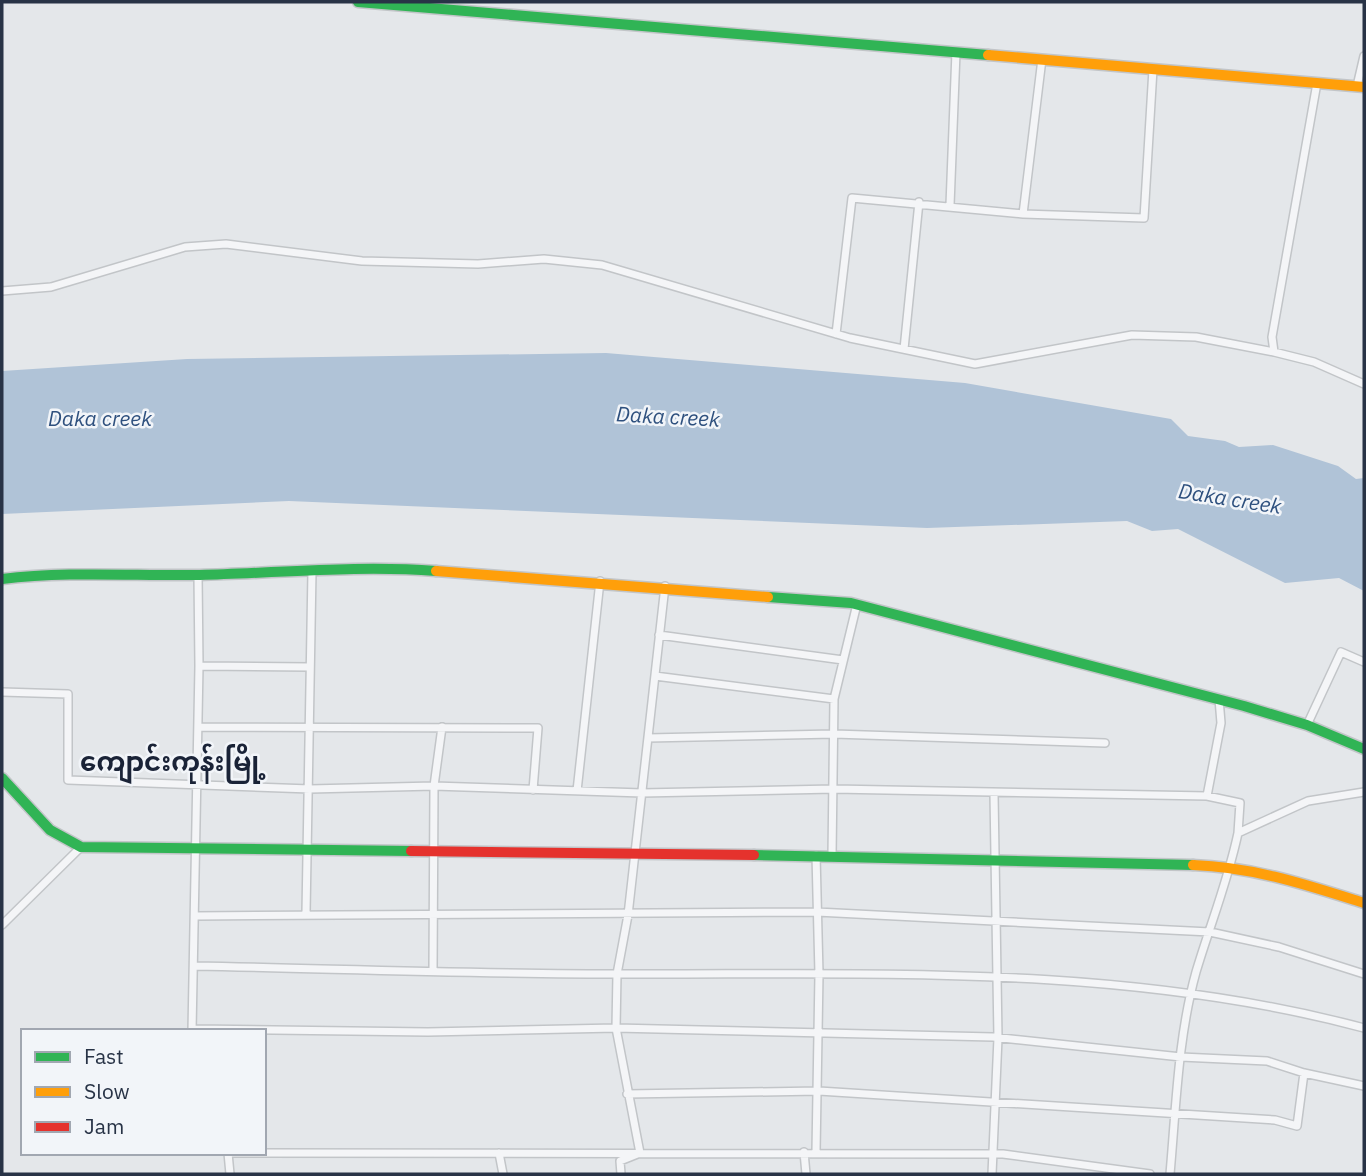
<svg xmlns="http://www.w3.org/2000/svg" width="1366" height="1176" font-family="'IBM Plex Sans','Noto Sans Myanmar',sans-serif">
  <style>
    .water { fill: #b0c3d7 }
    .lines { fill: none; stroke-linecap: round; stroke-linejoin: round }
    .street-casing { stroke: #c2c5c8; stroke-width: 10 }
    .fast-casing { stroke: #c2c5c8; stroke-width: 13 }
    .slow-casing { stroke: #c2c5c8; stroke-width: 13 }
    .jam-casing { stroke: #c2c5c8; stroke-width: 13 }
    .street { stroke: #f4f5f7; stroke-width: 7 }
    .fast { stroke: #30b455; stroke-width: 10 }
    .slow { stroke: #ff9f0a; stroke-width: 10 }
    .jam { stroke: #e5322d; stroke-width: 10 }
    .labels { text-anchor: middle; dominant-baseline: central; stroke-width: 5; stroke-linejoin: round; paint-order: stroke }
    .water-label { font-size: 21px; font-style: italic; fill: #2e507e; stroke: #f2f5f9 }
    .district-label { font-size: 26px; font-weight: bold; fill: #1a2337; stroke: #f2f5f9 }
  </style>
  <rect width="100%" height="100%" fill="#e4e7ea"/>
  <path class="water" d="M606,353L965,383L1171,419L1188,436L1225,441L1239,447L1273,445L1338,466L1356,479L1364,478V591L1339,578L1285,583L1178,529L1152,531L1127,521L927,528L289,501L2,514V371L187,359Z"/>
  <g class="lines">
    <g class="street-casing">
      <path id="street" d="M1317,83L1272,337L1274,352L1314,362L1364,384
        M1357,86L1364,56
        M950,205L956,52
        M1023,214L1042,59
        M2,291L51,287L185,247L226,244L362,261L478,264L544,259L602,265L850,338L975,364L1132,335L1196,337L1274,352
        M836,334L852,198L1023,214L1144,218L1153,69
        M904,349L919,202
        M659,635L843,660
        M199,666L310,667
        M655,676L834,699
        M2,692L68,694V780L310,789L434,786L642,793L834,789L1207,796L1240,803L1238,833
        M1307,725L1341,652L1364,662
        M198,727L538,728L533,790
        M648,738L834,734L1105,743
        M577,791L600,581
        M1207,796L1221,723L1219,699
        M816,855L819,974L816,1152
        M832,856L834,699L857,604
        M306,913L312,571
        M195,916L817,912L1089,926L1210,932L1279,947L1364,974
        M2,925L81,847
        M195,966C348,969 501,975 655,974C892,974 1133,966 1364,1028
        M433,971L434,786L442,727
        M193,1029L428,1032L616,1028L993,1037L1181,1057L1267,1061L1304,1073L1364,1086
        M192,1031L199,666L198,575
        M627,1094L819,1091L1275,1120L1297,1126L1304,1073
        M804,1152L806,1174
        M228,1153L230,1174
        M231,1153L1003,1154L1150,1174
        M499,1153L503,1174
        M621,1174L620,1161L640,1153L616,1028L617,974L628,915L665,586
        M992,1174L998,1038L994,794
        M1170,1174C1176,1107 1178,1037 1196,972C1210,925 1228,881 1238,833L1308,801L1364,792"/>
    </g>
    <g class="fast-casing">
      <path id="fast" d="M358,2L988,55
        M2,579C68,571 134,576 200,575C279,573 358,565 436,571
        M768,597L851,603L1244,706L1307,725L1364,749
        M2,778L50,830L81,847L411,851
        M754,855L1193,865"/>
    </g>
    <g class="slow-casing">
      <path id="slow" d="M988,55L1364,87
        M436,571L768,597
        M1193,865C1254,867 1307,885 1364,903"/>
    </g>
    <g class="jam-casing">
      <path id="jam" d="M411,851L754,855"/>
    </g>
    <use href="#street" class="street"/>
    <use href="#fast" class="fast"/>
    <use href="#slow" class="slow"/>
    <use href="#jam" class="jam"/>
  </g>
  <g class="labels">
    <g class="water-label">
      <text transform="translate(668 416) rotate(3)">Daka creek</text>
      <text x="100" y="418">Daka creek</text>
      <text transform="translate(1230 498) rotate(9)">Daka creek</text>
    </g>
    <g class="district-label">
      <text x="173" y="761">ကျောင်းကုန်းမြို့</text>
    </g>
  </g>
  <rect width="1366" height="1176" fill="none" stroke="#283346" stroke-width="7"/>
  <rect x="21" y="1029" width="245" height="126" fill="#f2f5f9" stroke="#a1a7b1" stroke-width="2"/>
  <rect x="35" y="1052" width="35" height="10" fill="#30b455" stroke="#a1a7b1" stroke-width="2"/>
  <text x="84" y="1064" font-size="21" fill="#283346">Fast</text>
  <rect x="35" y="1087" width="35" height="10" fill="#ff9f0a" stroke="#a1a7b1" stroke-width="2"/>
  <text x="84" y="1099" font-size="21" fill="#283346">Slow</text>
  <rect x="35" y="1122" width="35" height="10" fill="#e5322d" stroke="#a1a7b1" stroke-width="2"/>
  <text x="84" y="1134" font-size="21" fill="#283346">Jam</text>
</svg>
